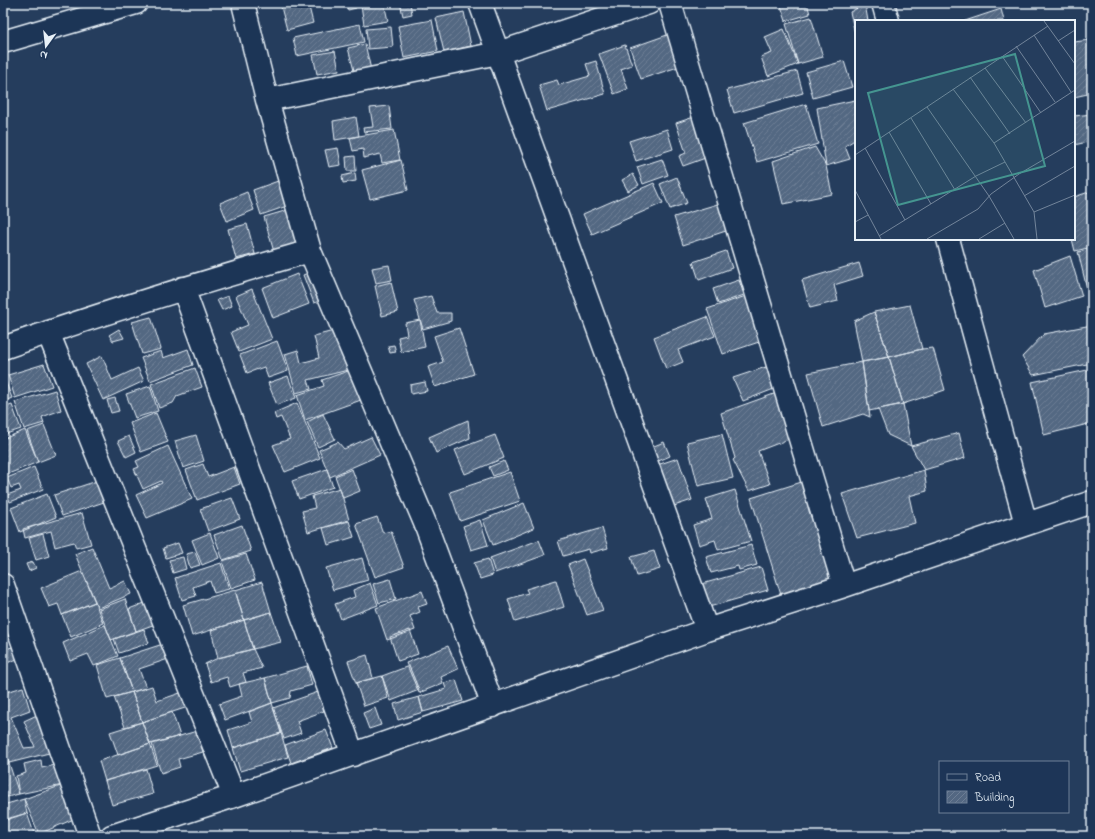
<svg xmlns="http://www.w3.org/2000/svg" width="1095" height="839" font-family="'Indie Flower',sans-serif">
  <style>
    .building { fill: url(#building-hatch); stroke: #e8f1f8 }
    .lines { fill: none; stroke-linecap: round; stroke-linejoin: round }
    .street-casing { stroke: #e8f1f8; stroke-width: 25 }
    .street { stroke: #1d3557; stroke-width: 22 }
    .inset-road { fill: none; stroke: #73859b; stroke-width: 1 }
    .view { fill: #459590; fill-opacity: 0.15; stroke: #459590; stroke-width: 2 }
    .inset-edge { fill: none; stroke: #e8f1f8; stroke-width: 2 }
  </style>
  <defs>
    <pattern id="building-hatch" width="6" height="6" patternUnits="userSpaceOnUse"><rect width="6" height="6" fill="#536782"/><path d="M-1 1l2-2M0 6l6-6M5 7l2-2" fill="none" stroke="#6c7d94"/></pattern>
  </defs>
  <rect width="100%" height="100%" fill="#253d5d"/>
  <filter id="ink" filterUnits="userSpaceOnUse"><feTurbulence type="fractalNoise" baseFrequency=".025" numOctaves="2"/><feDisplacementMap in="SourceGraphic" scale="8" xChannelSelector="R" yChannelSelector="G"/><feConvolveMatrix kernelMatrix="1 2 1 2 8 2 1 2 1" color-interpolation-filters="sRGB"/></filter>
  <g filter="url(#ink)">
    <path class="building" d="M280,3H308L313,23L287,30Z
      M346,3H355L356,8L348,10Z
      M375,3H384L388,21L364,25L361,5Z
      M400,3H410L412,14L403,16Z
      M780,3H807L810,14L786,21Z
      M865,4L868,21H856V38L850,12Z
      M1001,9L1004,21H965Z
      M464,12L471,46L444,52L436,18Z
      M811,17L823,57L798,64L786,24Z
      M432,20L438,51L404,58L398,26Z
      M360,24L364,42L297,56L293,38Z
      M391,27L393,47L368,49L366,29Z
      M784,29L798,64L768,76L761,57L772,53L765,37Z
      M670,34L681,66L641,79L630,48Z
      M1090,40L1092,47V93L1074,97V42Z
      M365,44L372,74L356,78L348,48Z
      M625,45L632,65L621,69L628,89L614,94L599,54Z
      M335,51L339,70L317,74L313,55Z
      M596,61L605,94L547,111L539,85L557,80L559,85L590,76L586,64Z
      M844,61L852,87L813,98L806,72Z
      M797,71L803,93L734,113L727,90Z
      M855,100L856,105V139L845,146L850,159L826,166L817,108Z
      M806,104L818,144L757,162L744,123Z
      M389,106L392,129L364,132L363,128L373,127L370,108Z
      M1092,114V141L1074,145V116Z
      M697,116L711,156L683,166L679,156L686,153L676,123Z
      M356,117L359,136L335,140L333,121Z
      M667,129L673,149L636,161L629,141Z
      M394,130L400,160L382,163L380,154L364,158L363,149L353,151L350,138L359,136Z
      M815,147L826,166L832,194L783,204L773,161Z
      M338,148L341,165L329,167L325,150Z
      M355,156L356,171H347L346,157Z
      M662,159L668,175L643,184L637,167Z
      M401,160L408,190L370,199L362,170Z
      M355,173L356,181L343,183L342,176Z
      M633,174L639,185L628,191L622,180Z
      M677,177L687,203L670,209L660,184Z
      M278,181L287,206L261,215L253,190Z
      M654,183L663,203L592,234L583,214Z
      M1092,191V247L1075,251L1072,239H1074V197Z
      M247,192L254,210L227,221L220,203Z
      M721,203L729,230L683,245L674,217Z
      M288,210L298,246L274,252L264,217Z
      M247,224L255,254L236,259L228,229Z
      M1092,249V292L1088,293L1078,252Z
      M726,251L732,268L699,280L693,262Z
      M1070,256L1082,296L1045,308L1034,270Z
      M859,263L863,276L834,285L838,301L810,308L802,280Z
      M389,265L392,280L376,283L372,268Z
      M313,271L324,300L314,303L303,275Z
      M297,274L309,304L273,318L262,288Z
      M739,280L744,295L718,304L713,289Z
      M391,282L398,312L382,316L375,286Z
      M252,289L272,339L239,352L231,332L248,325L236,296Z
      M228,296L232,306L222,310L217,300Z
      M431,296L437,313H451V321L423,329L414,300Z
      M746,296L762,341L723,354L707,309Z
      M910,305L922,349L889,357L874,312Z
      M874,312L889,357L862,362L854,321Z
      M151,317L161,349L142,354L132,322Z
      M707,317L715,336L678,350L683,362L666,369L654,337Z
      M420,320L425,347L401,352L398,337L407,335L405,323Z
      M1092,325V363L1033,375L1022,357L1044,334Z
      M459,328L474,374L435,387L428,367L443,362L434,336Z
      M119,329L124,338L113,341L109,335Z
      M338,330L348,370L308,380L311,389L296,393L285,354L298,350L301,363L319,358L314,336Z
      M277,341L288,371L268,378L264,367L247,373L240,355Z
      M394,345L396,352L390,353L388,346Z
      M933,348L945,390L903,404L889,357L922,349Z
      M188,349L193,365L150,381L141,358L161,351L163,358Z
      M102,356L112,380L138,368L144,381L103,400L86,364Z
      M889,357L903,404L869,411L862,362Z
      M862,362L870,417L863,414L823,427L808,373Z
      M44,364L52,386L15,398L8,375Z
      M772,365L779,387L743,401L733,378Z
      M195,368L202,387L177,396L173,403L159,408L151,384Z
      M1092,369V423L1044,435L1032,382Z
      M351,370L361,400L305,420L297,395L324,386L322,380Z
      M3,375L12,398L3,402Z
      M288,376L296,398L277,405L268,383Z
      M425,382L427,391L411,394L410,385Z
      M150,386L158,411L135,418L126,394Z
      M55,390L61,410L42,417L44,423L24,429L15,402Z
      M785,390L789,439L758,451L770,484L749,491L733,460L735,458L721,413Z
      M115,398L119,411L111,413L107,400Z
      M297,403L320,458L285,472L273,445L290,439L281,417L276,419L274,413Z
      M903,404L911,446L888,435L878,409Z
      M12,405L21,429L3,435V408Z
      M156,413L168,442L141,452L130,423Z
      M323,414L335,439L318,447L307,422Z
      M468,420L470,438L436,453L429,437Z
      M44,425L56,455L38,462L27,431Z
      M25,430L38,462L3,476V439Z
      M959,433L965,458L924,470L911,446Z
      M722,434L733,478L698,486L687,442Z
      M196,435L204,461L183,468L175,441Z
      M495,435L504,458L465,474L455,450Z
      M129,436L136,452L126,457L118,441Z
      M371,437L380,455L330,477L319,450L338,442L344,449Z
      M664,442L670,456L656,462L649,448Z
      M168,446L192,499L147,518L136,495L162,483L161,481L143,489L134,469L139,467L136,461Z
      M678,458L692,500L671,507L657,465Z
      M504,461L508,470L493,476L489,467Z
      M203,464L208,477L234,467L240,484L197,500L186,470Z
      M34,467L43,489L10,502L7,495L21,490L19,485L11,488L7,478Z
      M327,469L333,487L299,499L292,481Z
      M352,469L360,491L343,498L335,476Z
      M924,470L927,491L909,496L915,523L857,538L842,494Z
      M510,472L520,501L460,521L450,492Z
      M808,480L838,580L781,595L751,498Z
      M97,481L104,502L62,516L54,495Z
      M340,488L349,520L308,532L302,511L315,508L312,496Z
      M735,490L751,541L718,550L715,540L699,545L693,525L712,519L706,499Z
      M47,494L56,517L20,532L11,508Z
      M232,498L240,519L208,531L200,509Z
      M524,503L534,528L493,545L483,520Z
      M82,513L91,544L76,548L74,542L55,547L51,531L25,538L23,529Z
      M377,517L383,533L391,531L404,567L375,577L356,524Z
      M480,520L488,545L471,550L463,526Z
      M349,521L354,537L328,545L323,528Z
      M242,525L251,551L223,560L214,535Z
      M602,528L608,548L590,553L589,549L563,556L558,541Z
      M210,533L219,558L202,565L192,540Z
      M43,534L49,556L36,560L29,538Z
      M539,540L545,555L495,573L490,558Z
      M178,543L182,553L166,558L163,548Z
      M751,545L757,565L739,570L738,566L711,573L706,557Z
      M92,547L109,588L125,581L131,594L98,608L75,554Z
      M654,551L660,569L637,576L631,557Z
      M195,552L200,565L190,568L186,554Z
      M246,554L255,580L231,588L222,561Z
      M183,557L186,569L173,573L169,560Z
      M362,558L368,580L333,590L326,568Z
      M488,559L493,575L480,579L474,563Z
      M583,559L603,610L587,615L568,565Z
      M33,562L36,568L29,571L26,564Z
      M221,563L229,589L214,593L210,581L193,587L196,596L182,600L175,578Z
      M761,567L768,590L709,607L702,584Z
      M82,571L95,602L62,615L58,604L49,607L41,588Z
      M390,579L396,599L379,603L373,584Z
      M556,580L564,607L515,622L508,599L528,593L526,589Z
      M262,582L271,612L244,620L235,590Z
      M370,583L378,605L341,619L335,604L355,597L353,590Z
      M235,590L244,620L192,636L183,605Z
      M422,591L427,604L418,607L420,612L410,616L415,630L387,640L376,608Z
      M125,599L136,631L111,640L99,609Z
      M150,601L158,623L136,631L129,609Z
      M95,602L103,623L71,637L62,615Z
      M3,604L15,636L3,640Z
      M271,612L281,642L253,649L244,620Z
      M244,620L253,649L218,658L211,630Z
      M105,625L118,656L94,666L88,654L70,661L63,643Z
      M144,629L149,643L119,653L114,639Z
      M410,630L418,654L398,661L390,637Z
      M166,643L171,658L139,669L146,688L132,692L120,658Z
      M15,646L20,658L4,664L3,650Z
      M448,646L458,669L441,677L443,683L419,693L406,663Z
      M253,649L262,668L243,673L246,682L230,687L227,677L211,682L205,664L218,658Z
      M367,655L373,678L356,683L348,661Z
      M120,658L132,692L107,699L97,665Z
      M307,666L312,685L291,691L290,698L272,703L265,678Z
      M409,666L419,690L391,701L382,676Z
      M382,676L388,698L364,706L356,683Z
      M265,678L272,703L225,720L219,704L242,696L239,684Z
      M456,680L463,701L423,712L419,697L446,689L444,683Z
      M152,686L157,701L183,692L188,707L142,722L132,692Z
      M23,687L30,710L11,717L24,748L35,747L24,721L39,714L57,751L9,763L3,747V693Z
      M132,692L142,722L125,727L114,697Z
      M318,692L324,711L297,721L301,733L284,739L273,708Z
      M419,697L423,712L398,720L394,704Z
      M272,703L281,733L233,748L228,730L252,722L249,712Z
      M375,708L381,725L369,729L363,713Z
      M172,712L180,736L150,744L142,722Z
      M142,722L150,744L118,755L110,732Z
      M326,730L333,748L291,763L285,745Z
      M197,731L203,752L178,759L180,767L161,773L152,744Z
      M281,733L288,757L240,771L233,748Z
      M150,744L157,765L105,781L99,761Z
      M3,747L9,763L3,764Z
      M41,760L42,768L58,764L63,785L19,794L16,776L26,773L24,764Z
      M9,763L19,794L3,798V764Z
      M146,769L153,794L112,805L105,781Z
      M63,785L76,818L39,834L24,799Z
      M24,799L27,813L3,820V805Z
      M27,813L35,836H3V821Z"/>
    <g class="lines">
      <g class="street-casing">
        <path id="street" d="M243,3L267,100L310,251L425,523L493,706
          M480,3L707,630
          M670,3L844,586
          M883,3L888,21
          M3,42L136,3
          M267,100L498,53L649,3
          M948,239L1026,524
          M183,288L353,755
          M48,332L234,796
          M3,348C104,312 207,281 310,251
          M3,585L90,836
          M112,836L234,796L707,630L844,586L1092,502"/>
      </g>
      <use href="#street" class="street"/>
    </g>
  </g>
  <g transform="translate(855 20)">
    <rect width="220" height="220" fill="#253d5d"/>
    <path class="inset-road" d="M189,1L220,44M179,15L216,72M203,21L220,10M161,26L200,82M147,36L186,93M130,48L171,103M115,57L155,114M98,69L139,123L179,192L182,219M72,87L134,176L159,219M56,98L100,170M34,112L76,184M139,123L220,70M10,128L50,200M0,135L193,6M0,170L26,219M169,176L220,146M179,192L220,175M0,202L13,195M24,216L121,156L150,142M72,219L123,189L136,174L164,154L220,121M124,219L150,203"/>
    <path class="view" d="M160,34L190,146L43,185L13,73Z"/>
    <rect width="220" height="220" class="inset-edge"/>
  </g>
  <rect width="1095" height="839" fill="none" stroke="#1d3557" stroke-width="16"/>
  <rect x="8" y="8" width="1079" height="823" fill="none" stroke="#e8f1f8" stroke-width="1.5" filter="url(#ink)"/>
  <rect x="939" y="761" width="130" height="52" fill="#1d3557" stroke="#6e8097"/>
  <rect x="947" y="774" width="20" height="6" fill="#1d3557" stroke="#6e8097"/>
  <text x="975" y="781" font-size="12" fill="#e8f1f8">Road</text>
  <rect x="947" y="791" width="20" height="12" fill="url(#building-hatch)" stroke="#6e8097"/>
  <text x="975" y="801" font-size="12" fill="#e8f1f8">Building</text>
  <g transform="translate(46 46) rotate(195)" stroke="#1d3557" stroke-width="3" paint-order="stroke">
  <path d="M0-3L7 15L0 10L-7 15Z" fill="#e8f1f8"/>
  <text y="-6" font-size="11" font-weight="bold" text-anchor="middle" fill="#e8f1f8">N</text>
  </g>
</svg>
